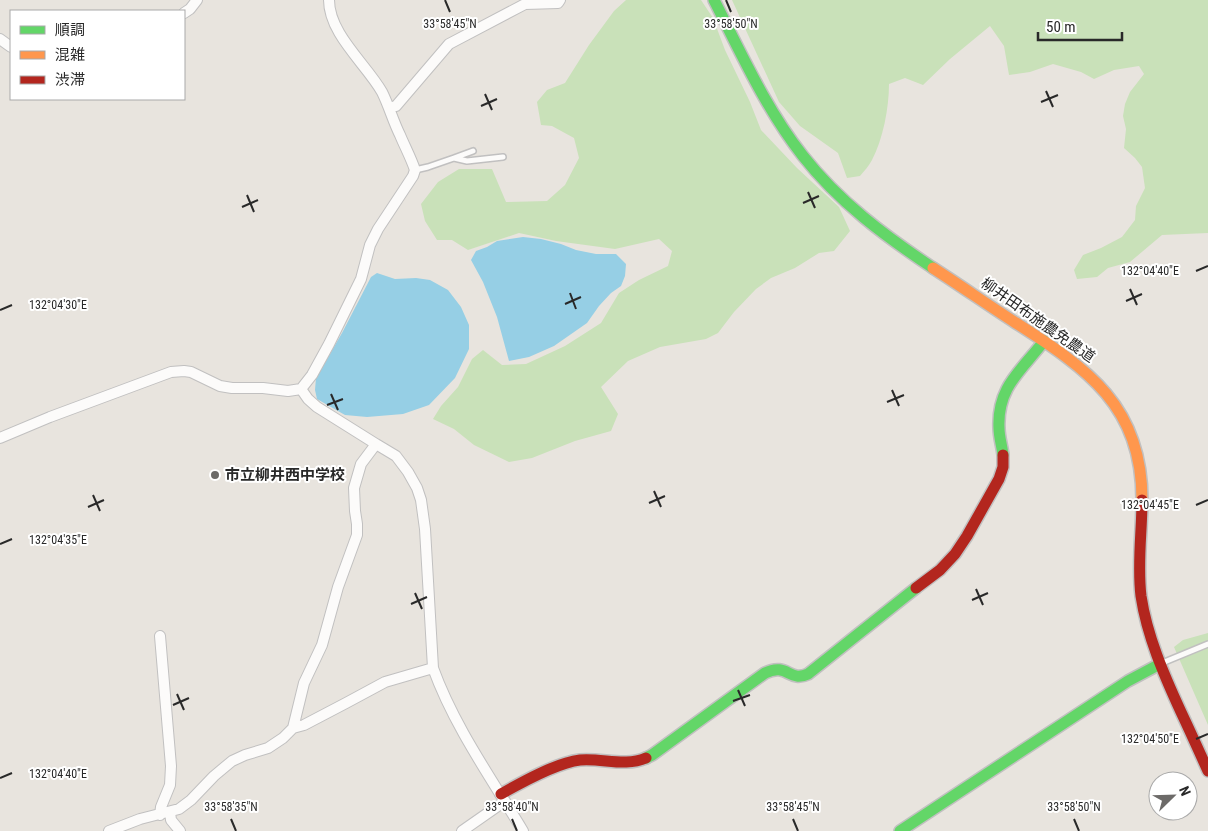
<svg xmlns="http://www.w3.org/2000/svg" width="1208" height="831" font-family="'Roboto Condensed','Noto Sans JP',sans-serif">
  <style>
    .green { fill: #c9e1b9 }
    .water { fill: #96cfe5 }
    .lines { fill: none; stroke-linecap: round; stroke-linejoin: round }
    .lane-casing { stroke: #c1c0c0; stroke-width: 8 }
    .street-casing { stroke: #c1c0c0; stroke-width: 12 }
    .fast-casing { stroke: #c1c0c0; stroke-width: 14 }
    .slow-casing { stroke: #c1c0c0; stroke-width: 14 }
    .jam-casing { stroke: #c1c0c0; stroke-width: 14 }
    .lane { stroke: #fcfbfa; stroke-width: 5 }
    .street { stroke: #fcfbfa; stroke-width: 10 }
    .fast { stroke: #63d668; stroke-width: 11 }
    .slow { stroke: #ff974d; stroke-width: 11 }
    .jam { stroke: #b3261e; stroke-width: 11 }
    .ticks { fill: none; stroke: #292929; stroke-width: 2 }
    .poi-dot { fill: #6c6a68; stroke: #fff; stroke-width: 2 }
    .labels { text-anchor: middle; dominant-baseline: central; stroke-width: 4; stroke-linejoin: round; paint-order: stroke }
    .street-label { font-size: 15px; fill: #292929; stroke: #fff }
    .poi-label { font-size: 15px; font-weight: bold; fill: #292929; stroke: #fff; text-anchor: start }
    .ticks-label { font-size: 12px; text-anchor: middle; fill: #292929; stroke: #fff; stroke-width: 4; stroke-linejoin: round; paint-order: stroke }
  </style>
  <rect width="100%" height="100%" fill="#e8e4de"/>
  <path class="green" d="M626,0H701L713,18L725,50L750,102L761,130L797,168L839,207L850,231L834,251L819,253L795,268L771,278L756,289L734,312L718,333L706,339L660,347L628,361L601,387L618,414L611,431L575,441L532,458L509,462L474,445L454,429L433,419L441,406L458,387L472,359L483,350L502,365L526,364L565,346L601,323L619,293L639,280L668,266L672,251L659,239L615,249L556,241L519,233L468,250L452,240H437L425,221L421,204L438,182L459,169H492L506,202L547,201L565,185L579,158L574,138L552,126L541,125L537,102L547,90L565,83L589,45L614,11Z
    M732,0H1208V233L1162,235L1130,262L1108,268L1097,277L1077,279L1074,270L1083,255L1101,248L1122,237L1135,220L1136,206L1145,188L1142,167L1135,158L1124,148L1126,129L1123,116L1125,104L1130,92L1144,74L1139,66L1114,70L1094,79L1081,72L1053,64L1030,72L1009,75L1004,46L990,26L950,59L923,85L905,78L889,84C889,108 883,139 872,160C869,166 864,171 860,176L847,178L838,153L800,126L779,102Z
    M1208,633V725L1174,647L1183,640Z"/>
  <path class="water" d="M523,237L541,239L561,244L576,250L596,254H616L626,264L625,276L621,286L611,293L599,306L587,323L554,346L529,357L509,361L497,317L483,282L471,260L476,251L487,247L497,241Z
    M377,273L395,279L416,278L430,280L448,290L461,307L469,325V349L455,378L429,405L403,414L367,417L345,415L317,399L315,390L316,378L342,333L371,277Z"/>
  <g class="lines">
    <g class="lane-casing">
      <path id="lane" d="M473,151L454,158L467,161L503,157
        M415,170L428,167L454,158
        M1162,663L1208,644"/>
    </g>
    <g class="street-casing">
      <path id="street" d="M184,13L190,9L197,0
        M0,39L11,47
        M389,108L396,106L449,44L525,4L558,3L560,0
        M0,438L50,417L171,372L184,371L191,372L220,386L232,388H263L288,391L301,389L312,375L329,344L361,279L370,245L378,229L413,176L415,170C411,158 405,147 400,135C393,121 389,106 382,92C366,64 329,34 329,0
        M376,444L396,456L408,472L417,488L421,500L425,529L433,668C454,726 491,778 523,831
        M293,728L304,725L346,703L385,682L433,668
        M170,812L171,820L180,831
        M160,815L161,807L170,785L171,766L160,636
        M109,831L140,819L179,809L191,800L214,776L232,761L245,755L268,748L283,738L293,728L304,683L322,645L338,587L357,535V524L355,511L354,488L361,464L376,444L317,407L308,399L301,389
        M462,831L505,801"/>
    </g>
    <g class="fast-casing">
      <path id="fast" d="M714,0C741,53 766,109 803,156C839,202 885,236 933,268
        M1003,455C1002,446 999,437 999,428C997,387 1021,371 1044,341
        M646,758L652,755L765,673C788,662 789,683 808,674L916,588
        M900,831L1128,681L1160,664"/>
    </g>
    <g class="slow-casing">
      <path id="slow" d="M933,268C961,286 988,305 1016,323C1088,369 1142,406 1142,500"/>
    </g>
    <g class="jam-casing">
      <path id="jam" d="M1142,500C1142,532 1137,564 1141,596C1147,636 1164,675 1181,712C1190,731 1199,751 1208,771
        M916,588L940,570L955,554L967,536L999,479L1003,467V455
        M501,794C522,782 556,763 580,760C603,758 625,767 646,758"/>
    </g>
    <use href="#lane" class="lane"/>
    <use href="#street" class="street"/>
    <use href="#fast" class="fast"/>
    <use href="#slow" class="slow"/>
    <use href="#jam" class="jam"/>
  </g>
  <path class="ticks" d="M445,0L450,12M726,0L731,12M1046,91L1053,107M485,94L492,110M1041,102L1058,95M481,106L497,99M808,192L815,208M247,195L254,212M803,203L819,196M242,207L258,200M1196,271L1208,266M1130,289L1137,305M570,293L576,309M1126,301L1142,294M565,304L581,297M0,310L12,305M892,390L899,406M331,394L338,410M887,402L904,395M327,405L343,399M654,491L661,507M93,495L100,511M649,503L665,496M1196,505L1208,500M88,507L104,500M0,544L12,539M976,589L983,605M415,593L422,609M972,600L988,593M411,604L427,597M738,690L745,706M177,694L184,710M733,701L750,695M173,705L189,698M1196,739L1208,734M0,778L12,773M231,819L236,831M512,819L517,831M793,819L798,831M1074,819L1079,831"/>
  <circle class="poi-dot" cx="215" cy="475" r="5"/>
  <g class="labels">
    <g class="street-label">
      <text transform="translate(1038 320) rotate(35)">柳井田布施農免農道</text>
    </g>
    <g class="poi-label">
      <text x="225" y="475">市立柳井西中学校</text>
    </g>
  </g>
  <g class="ticks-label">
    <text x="450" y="28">33°58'45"N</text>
    <text x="731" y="28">33°58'50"N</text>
    <text x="1150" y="275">132°04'40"E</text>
    <text x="58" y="309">132°04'30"E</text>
    <text x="1150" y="509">132°04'45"E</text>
    <text x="58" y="544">132°04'35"E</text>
    <text x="1150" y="743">132°04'50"E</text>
    <text x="58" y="778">132°04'40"E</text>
    <text x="231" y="811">33°58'35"N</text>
    <text x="512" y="811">33°58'40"N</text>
    <text x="793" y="811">33°58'45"N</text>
    <text x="1074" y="811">33°58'50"N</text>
  </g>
  <rect x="10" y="10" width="175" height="90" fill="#ffffff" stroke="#a9a9a9"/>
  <rect x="20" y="26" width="25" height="8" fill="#63d668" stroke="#a9a9a9"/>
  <text x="55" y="35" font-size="15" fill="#292929">順調</text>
  <rect x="20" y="51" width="25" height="8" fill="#ff974d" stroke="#a9a9a9"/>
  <text x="55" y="60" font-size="15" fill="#292929">混雑</text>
  <rect x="20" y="76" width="25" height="8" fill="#b3261e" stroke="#a9a9a9"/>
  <text x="55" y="85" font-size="15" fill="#292929">渋滞</text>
  <g transform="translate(1173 796) rotate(67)"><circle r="24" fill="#ffffff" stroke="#a9a9a9"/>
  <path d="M0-4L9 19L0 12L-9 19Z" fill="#6c6a68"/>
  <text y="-8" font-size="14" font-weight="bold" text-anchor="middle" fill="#292929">N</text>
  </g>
  <path d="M1038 32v8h84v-8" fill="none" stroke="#292929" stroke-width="2.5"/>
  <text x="1046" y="32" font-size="15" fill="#292929" stroke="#ffffff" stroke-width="4" paint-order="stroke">50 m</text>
</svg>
